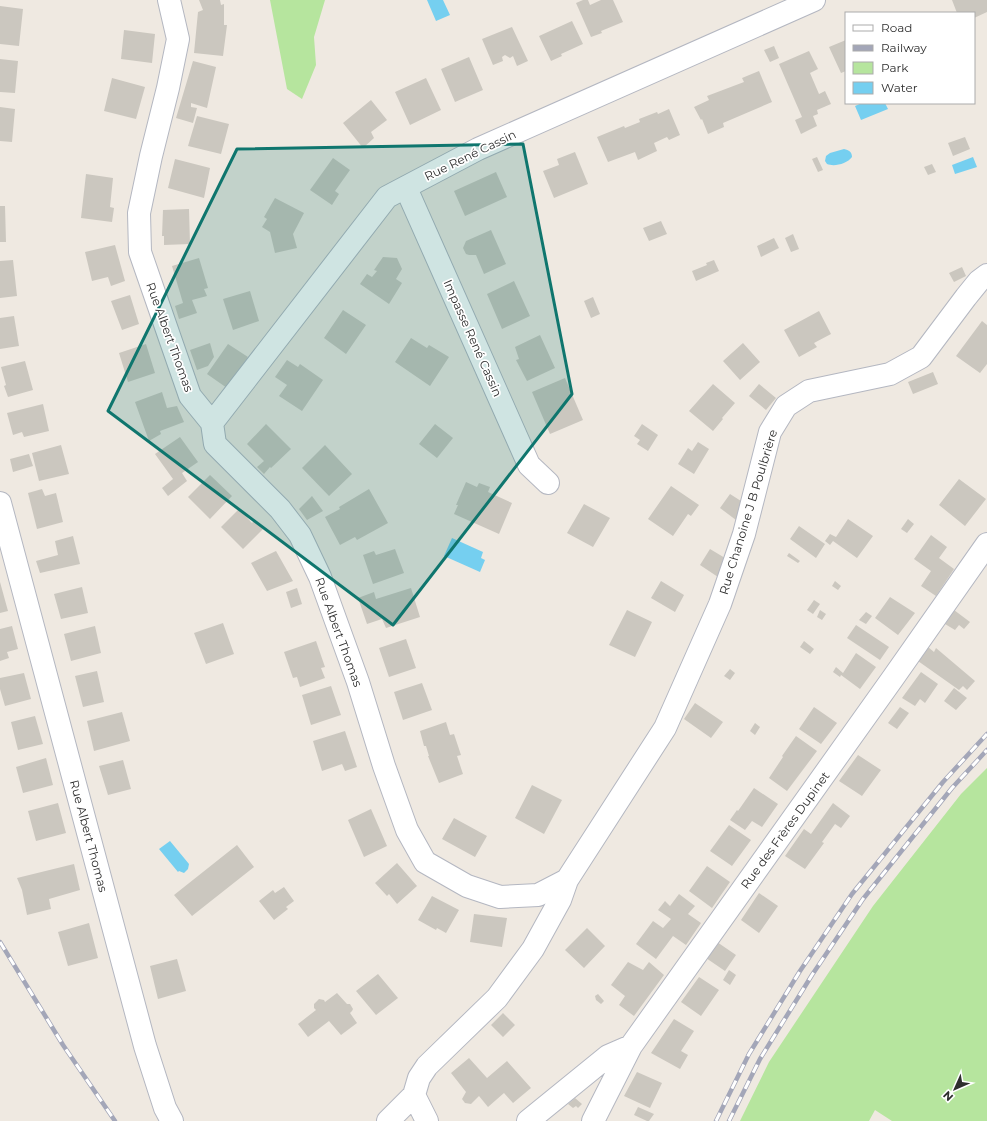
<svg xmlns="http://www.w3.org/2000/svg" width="987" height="1121" font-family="Montserrat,sans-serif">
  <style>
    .green { fill: #b6e59e }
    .water { fill: #75cff0 }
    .building { fill: #cbc7bf }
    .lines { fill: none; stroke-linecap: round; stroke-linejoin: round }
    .minor-casing { stroke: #b4b7c1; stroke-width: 24 }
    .minor { stroke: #fff; stroke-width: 22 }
    .rail-casing { stroke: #a3a6b8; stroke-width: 4.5 }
    .rail { stroke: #fff; stroke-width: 3; stroke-dasharray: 9; stroke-linecap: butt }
    .marked { fill: #0f766e; fill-opacity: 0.2; stroke: #0f766e; stroke-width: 3; stroke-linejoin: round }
    .labels { text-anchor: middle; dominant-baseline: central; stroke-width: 3.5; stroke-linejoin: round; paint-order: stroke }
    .street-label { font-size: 12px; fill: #2e2e2e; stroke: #fff }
  </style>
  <rect width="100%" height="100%" fill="#efe9e1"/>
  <path class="green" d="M270,0H325L314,37L316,65L302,99L287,89Z
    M987,768V1121H892L875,1110L869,1121H740L769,1062L873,906L961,794Z"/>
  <path class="water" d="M427,0H443L450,15L436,21Z
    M862,103H885L888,109L861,120L855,106Z
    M844,149C849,150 852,152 852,157C847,164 834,167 827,164L825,161L826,156L830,153Z
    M973,157L977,167L955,174L952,165Z
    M452,538L483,552L481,558L485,560L480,572L444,556Z
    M170,841L189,864L188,869L184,873L179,871L178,872L159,849Z"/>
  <path class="building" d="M199,0H220L221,5L224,4V25H227L223,56L194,53L198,12L203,10Z
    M583,0H588L590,5L601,0H613L623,22L601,31L602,33L591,37L576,3Z
    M952,0H987V12L974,18V13H957Z
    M0,6L23,9L19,46L0,44Z
    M572,21L583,44L561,54L562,56L551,61L539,36Z
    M512,27L528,61L517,66L513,56L510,58L505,55L502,57L503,61L493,65L482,39Z
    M124,30L155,34L152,63L121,59Z
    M846,40V71L841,73L829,47Z
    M774,46L779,58L770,62L764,50Z
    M809,51L818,69L810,73L819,94L825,91L831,104L817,110L818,114L813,116L817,126L801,134L795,120L802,117L779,64Z
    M469,57L483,90L455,102L441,69Z
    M0,59L18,61L15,93L0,92Z
    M193,61L216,67L207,108L191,103V107L197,108L193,123L176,118Z
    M759,71L772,102L723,123L724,127L708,134L702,119L701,120L694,107L709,100L707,96L744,82L742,78Z
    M112,78L145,87L136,119L104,111Z
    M426,78L441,110L410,125L395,92Z
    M371,100L387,120L371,132L374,138L363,148L343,123Z
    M0,107L15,109L12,142L0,141Z
    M669,109L680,135L669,140L667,137L654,143L657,151L638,160L635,152L608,162L597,137L624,126L625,128L640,122L639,119L657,112L658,114Z
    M197,116L229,124L221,154L188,146Z
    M965,137L970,149L953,156L948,143Z
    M575,152L588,184L554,198L543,171L559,165L557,159Z
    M817,157L823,170L818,172L812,159Z
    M333,158L350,170L335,191L339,194L332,205L310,190Z
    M175,159L210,168L204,198L168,188Z
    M932,164L936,172L928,175L924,167Z
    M496,172L507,197L465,216L454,191Z
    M86,174L113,178L110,207L114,208L112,222L81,218Z
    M275,198L304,213L293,234L297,248L275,253L270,232L262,227L267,219L264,217Z
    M0,206H5L6,242H0Z
    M189,209L190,244L164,245V236H162L163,210Z
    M661,221L667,234L649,241L643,228Z
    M491,230L506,264L484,274L476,255H469L466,254L463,248L466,241Z
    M793,234L799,249L791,252L785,238Z
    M774,238L779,248L761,257L757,246Z
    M115,245L125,281L111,286L108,277L92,281L85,252Z
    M383,257L397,258L402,269L396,279L402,283L389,304L360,284L367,274L372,277L377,271L374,270Z
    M199,258L208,288L204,289L207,296L192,300L197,313L179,319L175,306L183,303L172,266Z
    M13,260L17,296L0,298V261Z
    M714,260L719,271L696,281L692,271L707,265L706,263Z
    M962,267L966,276L954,282L949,273Z
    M514,281L530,316L502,329L487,294Z
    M250,291L259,321L233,330L223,299Z
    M130,295L139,324L122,330L111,301Z
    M593,297L600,314L591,318L584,301Z
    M343,310L366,325L346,354L324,338Z
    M819,311L831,334L814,343L817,347L799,357L784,330Z
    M14,316L19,346L0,349V318Z
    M982,321L987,325V364L980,373L956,356Z
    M540,335L555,368L527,381L516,360L519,359L515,347Z
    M411,338L427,348L429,345L449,357L430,386L395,362Z
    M210,343L214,357L208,366L197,370L190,350Z
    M743,343L760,362L740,380L723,361Z
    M146,344L155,373L128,382L119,353Z
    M228,344L248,357L227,388L207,374Z
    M287,360L298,367L300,364L323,380L302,411L279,396L287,385L275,377Z
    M25,361L33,390L8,397L4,386L6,385L1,367Z
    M933,372L938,384L913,394L908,382Z
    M565,378L583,420L550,434L532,392Z
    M713,384L735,403L722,418L723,419L713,431L689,411Z
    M759,384L776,398L766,410L749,396Z
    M162,392L167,408L177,406L184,422L160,431L161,434L149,441L135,402Z
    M43,404L49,431L24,437L22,432L13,435L7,413Z
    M266,424L291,449L271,468L270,467L264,474L257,467L264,461L247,444Z
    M435,424L453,438L437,458L419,444Z
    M642,424L658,435L648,451L637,444L640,440L634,436Z
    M180,437L198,462L182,473L187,481L168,496L162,488L173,479L155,454Z
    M698,442L709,449L694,474L678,464L688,448L692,451Z
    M61,445L69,474L39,481L32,453Z
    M325,445L352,474L329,496L302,468Z
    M29,454L33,466L13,472L10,459Z
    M210,475L232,496L210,519L188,497Z
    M959,479L986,499L965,526L939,505Z
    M466,482L477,487L479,483L490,487L488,492L512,503L499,534L454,514L458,505H456Z
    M671,486L699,505L691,516L688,514L673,536L648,519Z
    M42,489L45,496L56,493L63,522L37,529L28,493Z
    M369,489L388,523L357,540L355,537L340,545L325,517L340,509L339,507Z
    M730,494L741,501L736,520L720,508Z
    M312,496L323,511L307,520L299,509Z
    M584,504L610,518L593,547L567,533Z
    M239,509L252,523L254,521L263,529L243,549L221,527Z
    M848,519L873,536L857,558L833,541L830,545L825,541L830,534L836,537Z
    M908,519L914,524L907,533L901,529Z
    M799,526L825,544L816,558L790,539Z
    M931,535L947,547L939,558L954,569L936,596L921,586L931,571L914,559Z
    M73,536L80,564L40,573L36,561L58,555L55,541Z
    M395,549L404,573L373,584L363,555L374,551L376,555Z
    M710,549L725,558L718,577L700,565Z
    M276,551L293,581L267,591L251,563Z
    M789,553L800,561L798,563L787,556Z
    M661,581L684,595L675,612L651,598Z
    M835,581L841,586L838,590L832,586Z
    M0,582L8,611L0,613Z
    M82,587L88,613L61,619L54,594Z
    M297,588L302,604L291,608L286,592Z
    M411,588L420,617L386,628L382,619L367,624L358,598L374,592L376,599Z
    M890,597L915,613L898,635L875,618Z
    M814,600L820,604L813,614L807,610Z
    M627,610L652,622L635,657L609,645Z
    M820,610L826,614L822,620L817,617Z
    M954,610L970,622L964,629L959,625L955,630L945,624Z
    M866,612L872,616L866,624L859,620Z
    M223,623L234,654L206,664L194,633Z
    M856,625L889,647L880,660L847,638Z
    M12,626L18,649L7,652L9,658L0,661V629Z
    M95,626L101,653L71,661L64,634Z
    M406,639L416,668L389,677L379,648Z
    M316,641L325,667L321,668L325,678L300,687L297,677L293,678L284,652Z
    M804,641L814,649L810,654L800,647Z
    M928,647L934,652L936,648L975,681L967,690L963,686L959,690L918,661Z
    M856,653L876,667L860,689L841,675L840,677L833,672L836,667L843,673Z
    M730,669L735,673L730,680L724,676Z
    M97,671L104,702L83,707L75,676Z
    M921,672L938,684L925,703L920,699L915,706L902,698Z
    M24,673L31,699L5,706L0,689V678Z
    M422,683L432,710L403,720L394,692Z
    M331,686L341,715L311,725L302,695Z
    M954,688L967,698L956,710L944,701Z
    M695,703L723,722L711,738L684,719Z
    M814,707L837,723L821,744L799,729Z
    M900,707L909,713L897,729L888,723Z
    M122,712L130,741L94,751L87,721Z
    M35,716L43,744L18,750L11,722Z
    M446,722L450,735L454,734L461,755L457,756L463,774L439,783L428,756H429L426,746H424L420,731Z
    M755,723L760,727L755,735L750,731Z
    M345,731L357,767L345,771L342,764L322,771L313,741Z
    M796,736L817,751L787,791L769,778L783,757L782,756Z
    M858,755L881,770L862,796L839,781Z
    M46,758L53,785L23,793L16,767Z
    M123,760L131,789L108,795L99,766Z
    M532,785L562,800L544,834L515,818Z
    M754,788L778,804L762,827L752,821L745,830L730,820L737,810L738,811Z
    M58,803L66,833L36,841L28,811Z
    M833,803L850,816L841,828L835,824L822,842L824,843L805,869L785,856L804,829L811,834Z
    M371,809L387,846L364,857L348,820Z
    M454,818L487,836L475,857L442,839Z
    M729,825L751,840L732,866L710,851Z
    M237,845L254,867L192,916L174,895Z
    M397,863L417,886L397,904L389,894L387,896L375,883Z
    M74,864L80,890L49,899L51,909L27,915L22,890L17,878Z
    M707,866L730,882L712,908L689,891Z
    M284,887L294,901L286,907L288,909L274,920L259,901L273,890L275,893Z
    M759,893L778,906L759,933L741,920Z
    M679,894L695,906L688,914L701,923L686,945L673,936L656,959L636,944L653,921L663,928L671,919L658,910L665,901L670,906Z
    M432,896L459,910L446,933L437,928L436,930L418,920Z
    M474,914L507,918L502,947L470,942Z
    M89,923L98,958L68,966L58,932Z
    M587,928L605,946L584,968L565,950Z
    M717,942L736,955L725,971L706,958Z
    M177,959L186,991L158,999L150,966Z
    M628,962L643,970L649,962L664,975L634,1016L619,1005L625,996L611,985Z
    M729,970L736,975L730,985L723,980Z
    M378,974L398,998L376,1015L356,991Z
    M699,977L719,990L701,1016L681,1002Z
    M337,993L347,1004H350L353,1009L352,1011L350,1013L357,1023L341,1035L329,1021L308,1037L298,1024L316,1010L314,1008V1004L319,999L324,1000L325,1002Z
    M598,994L604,1001L601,1004L596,1000L595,996Z
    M503,1013L515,1025L503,1037L491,1025Z
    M674,1019L694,1031L681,1051L688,1055L680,1069L651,1053Z
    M469,1058L487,1078L507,1061L531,1088L513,1103L504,1093L488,1107L479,1096L471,1104L465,1103L462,1099L466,1092L451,1073Z
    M637,1072L662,1083L650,1108L624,1096Z
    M575,1098L582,1104L578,1108L576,1106L573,1108L568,1104Z
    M638,1107L654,1114L649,1121H647L634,1115Z"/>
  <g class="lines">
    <g class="minor-casing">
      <path id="minor" d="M169,0L178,39L168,88L151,156L139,213L140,252L190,396L212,423L215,444L280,509L300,535L320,577L358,682L384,766L407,830L425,862L467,886L500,897L538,895L567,880L560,900L533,949L497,998L427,1066L419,1078L414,1095L427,1121
        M406,188L529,465L548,483
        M212,423L387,197L478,149L814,0
        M0,503L145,1046L165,1108L172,1121
        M567,880L665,728L720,604L744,534L770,432L786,406L809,391L890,374L921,357L966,297L979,281L987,275
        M388,1121L414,1095
        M528,1121L608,1056L631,1046
        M593,1121L631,1046L893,678L987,544"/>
    </g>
    <use href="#minor" class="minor"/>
    <g class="rail-casing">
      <path id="rail" d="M0,942L63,1045L115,1121
        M716,1121L749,1054L800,971L852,894L943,782L987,734
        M729,1121L760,1059L812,975L863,899L952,788L987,750"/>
    </g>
    <use href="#rail" class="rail"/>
  </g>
  <path class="marked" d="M523,144L572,394L393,625L108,411L237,149Z"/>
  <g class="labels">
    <g class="street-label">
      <text transform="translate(470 155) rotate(-26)">Rue René Cassin</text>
      <text transform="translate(170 337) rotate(70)">Rue Albert Thomas</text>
      <text transform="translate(473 338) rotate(66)">Impasse René Cassin</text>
      <text transform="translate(748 512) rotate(-73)">Rue Chanoine J B Poulbrière</text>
      <text transform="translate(339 632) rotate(70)">Rue Albert Thomas</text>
      <text transform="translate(785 830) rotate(-54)">Rue des Frères Dupinet</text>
      <text transform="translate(89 836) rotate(75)">Rue Albert Thomas</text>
    </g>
  </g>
  <rect x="845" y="12" width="130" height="92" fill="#ffffff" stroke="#ababab"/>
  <rect x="853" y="25" width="20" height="6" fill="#ffffff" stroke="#ababab"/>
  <text x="881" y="32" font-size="12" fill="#2e2e2e">Road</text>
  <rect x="853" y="45" width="20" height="6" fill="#a3a6b8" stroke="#ababab"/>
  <text x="881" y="52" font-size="12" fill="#2e2e2e">Railway</text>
  <rect x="853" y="62" width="20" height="12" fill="#b6e59e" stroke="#ababab"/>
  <text x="881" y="72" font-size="12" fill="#2e2e2e">Park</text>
  <rect x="853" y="82" width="20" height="12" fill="#75cff0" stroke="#ababab"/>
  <text x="881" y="92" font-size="12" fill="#2e2e2e">Water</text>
  <g transform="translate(955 1089) rotate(225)" stroke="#ffffff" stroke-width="3" paint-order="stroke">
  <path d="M0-3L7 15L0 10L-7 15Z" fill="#2e2e2e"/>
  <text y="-6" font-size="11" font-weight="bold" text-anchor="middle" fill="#2e2e2e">N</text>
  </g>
</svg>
